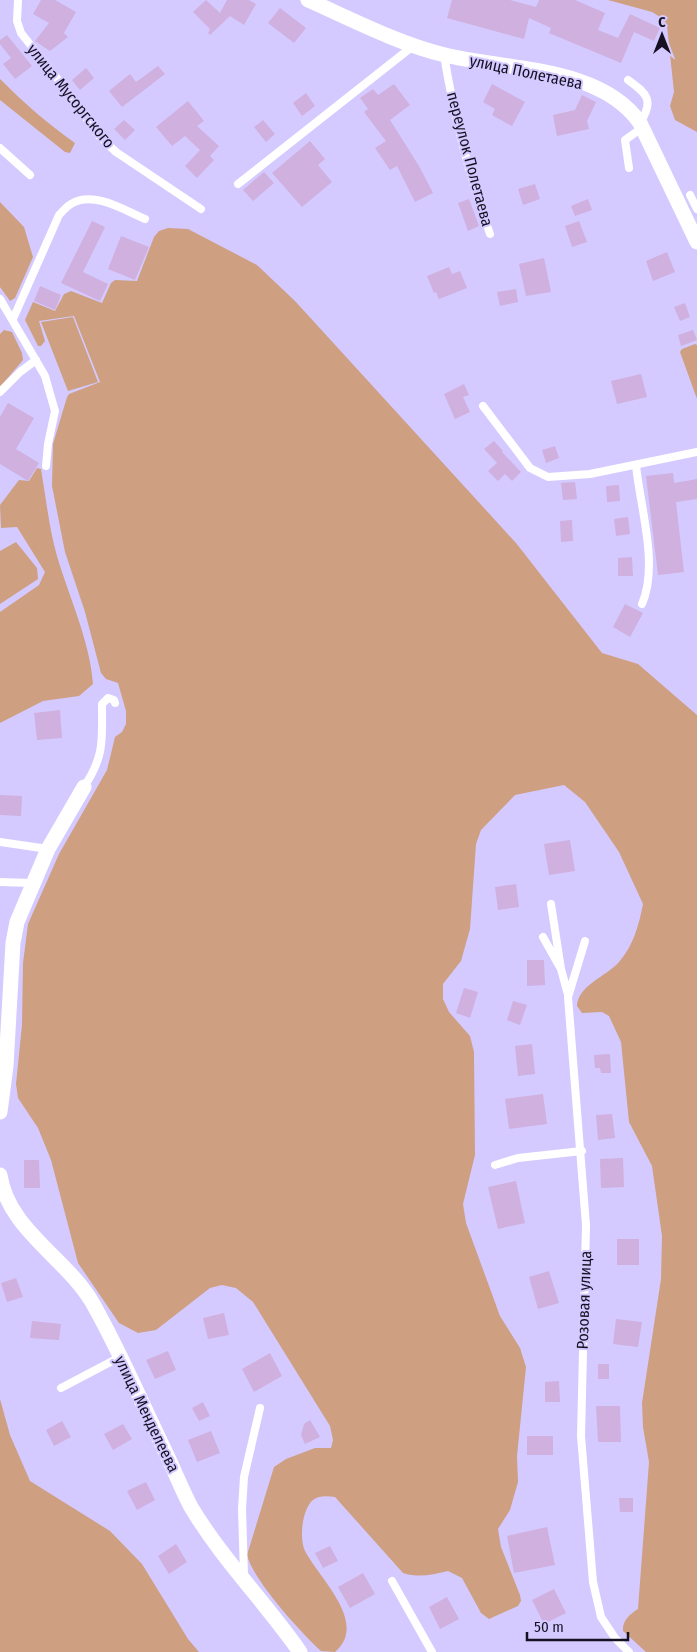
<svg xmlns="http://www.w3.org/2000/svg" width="697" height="1652" font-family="'Fira Sans Condensed',sans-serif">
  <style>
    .green { fill: #ce9f81 }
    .building { fill: #cfb0de }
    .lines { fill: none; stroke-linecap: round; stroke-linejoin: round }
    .service { stroke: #fff; stroke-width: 8 }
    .minor { stroke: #fff; stroke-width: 15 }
    .labels { text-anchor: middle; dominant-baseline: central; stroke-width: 4; stroke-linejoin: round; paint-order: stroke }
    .street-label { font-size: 16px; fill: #151123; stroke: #d5caff }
  </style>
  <rect width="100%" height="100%" fill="#d5caff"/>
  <path class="green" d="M608,0H697V132L675,120L670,106L674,92L667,26L660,17L652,12Z
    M0,79C24,103 48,124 75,143L70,153L65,152L0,100Z
    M0,202L24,227L33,257L15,298L10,301L0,287Z
    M168,228L188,229L257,265L295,301L516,543L602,653L638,664L697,715V1652H646L623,1631C622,1621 630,1614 638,1609L649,1462L643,1427L642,1403L661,1279L662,1236L652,1166L629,1122L621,1042L609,1016L602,1012L582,1013L577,1006C578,985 606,977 619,962C633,946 639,925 643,904L619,852L585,802L564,785L515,795L481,830L476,844L470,929L461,961L443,984V999L449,1012L470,1036L474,1052L475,1155L463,1204L466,1223L500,1316L520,1348L526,1367L517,1456L518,1482L510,1510L498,1529L501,1547L520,1595L521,1601L518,1606L489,1619L481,1613L462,1578L448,1571C431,1575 419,1578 403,1573L335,1497C328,1496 319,1495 313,1500C302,1509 299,1539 305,1551C319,1578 369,1623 335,1652L321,1651C301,1633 253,1580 247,1555L274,1467L286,1459L315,1448H331L333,1440L330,1426L253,1302L236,1288L222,1285L210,1288L156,1330L138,1333L119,1323L78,1263L51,1160L38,1128L18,1098L16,1084L22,1025L23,963L28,924L59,854L107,770L115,737L122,732L126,724V711L118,683L106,679L101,673L85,612L65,552L52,486L53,444L67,397L69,394L100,382L74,316L39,321L45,341L41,346H38L25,320L33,302L55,311L64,294L71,291L102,303L111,283L115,280L137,281L154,237L159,231Z
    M73,317L98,382L68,391L41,322Z
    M4,330L12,332L22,353L23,360L0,387V334Z
    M695,344L697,345V399L680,352L682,349Z
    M37,468L41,469C46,498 49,528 57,556C69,597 90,641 93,684L79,696L43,701L0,723V612L39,585L45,572L17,527L1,528L0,505L19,480L29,481Z
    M16,542L37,568L38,579L0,604V551Z
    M0,1399L10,1435L30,1481L110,1531L142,1564L188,1639L199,1652H0Z"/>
  <path class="building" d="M41,0H55L76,12L64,33L68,37L50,51L35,41L49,23L33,14Z
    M206,0L220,13L227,0H249L256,4L244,25L230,16L210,35L208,33L210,29L193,12Z
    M452,0H510L536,7L539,0H575L605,13L598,30L618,38L630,14L660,28L654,41L634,32L621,63L549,33L551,28L529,18L524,39L447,18Z
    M280,8L306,28L294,43L268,23Z
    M7,35L32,66L15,79L3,64L11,58L0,44V40Z
    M158,66L165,74L122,107L109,91L130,74L136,82Z
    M86,68L94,78L80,90L72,80Z
    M394,84L410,105L390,120L419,166L433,193L415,202L397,166L390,170L375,148L386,141L364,112L368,109L360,98L373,89L378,95Z
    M492,84L525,102L512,126L492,115L495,109L483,102Z
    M306,93L315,106L302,116L293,103Z
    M582,95L596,102L587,121L589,129L557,136L553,115L575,110Z
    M188,101L204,121L197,126L219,146L210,156L214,160L197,178L185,166L200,150L185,136L172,146L156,127Z
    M124,120L135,130L125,140L114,129Z
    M263,120L275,134L266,142L254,127Z
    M310,141L325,159L318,165L332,182L302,207L272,173Z
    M264,172L274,183L253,201L243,190Z
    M535,184L540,199L523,205L518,189Z
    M469,199L479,226L468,231L458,203Z
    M588,199L592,210L575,216L571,206Z
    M92,221L105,227L83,272L108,284L100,301L61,283Z
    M579,221L587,242L572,247L565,226Z
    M121,236L149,247L135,280L108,269Z
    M667,252L675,272L653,281L646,261Z
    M544,258L551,292L526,296L519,264Z
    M449,267L452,274L460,271L467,288L439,299L436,292L434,293L427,276Z
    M40,286L61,295L55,310L34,301Z
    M516,289L518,302L500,306L497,292Z
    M685,303L690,317L680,321L674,307Z
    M693,330L697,340L681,346L678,335Z
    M641,374L647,397L617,404L611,381Z
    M464,384L469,395L463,397L470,412L455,419L444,394Z
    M8,403L34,418L16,449L39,463L28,481L0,464V417Z
    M494,441L503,451L502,452L521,472L512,481L505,474L498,481L488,471L497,463L484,449Z
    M555,446L559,458L546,463L542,450Z
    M673,473L674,483L697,479V499L676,502L684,572L658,575L646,476Z
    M575,482L577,499L563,500L561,483Z
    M619,485L620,501L607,502L606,486Z
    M628,517L630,534L616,536L614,519Z
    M572,520L573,541L561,542L560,521Z
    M632,557L633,576H618V558Z
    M625,604L643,613L630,637L613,627Z
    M60,710L62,738L37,740L34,713Z
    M0,795L22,796L21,816L0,815Z
    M570,840L575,871L549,875L544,844Z
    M516,884L519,907L498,910L495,887Z
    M527,960H544L545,985L527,986Z
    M464,988L478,992L470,1018L456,1013Z
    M513,1001L527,1005L520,1025L507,1020Z
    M532,1044L535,1074L518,1076L515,1046Z
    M610,1054L611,1073H601L600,1068H595L594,1055Z
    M543,1094L547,1124L509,1129L505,1099Z
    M612,1114L615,1138L598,1140L596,1115Z
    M623,1158L624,1187L601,1188L600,1159Z
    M24,1160H39L40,1188H24Z
    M516,1181L525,1223L498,1229L488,1187Z
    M617,1239H639V1265H617Z
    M549,1271L559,1303L538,1309L529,1277Z
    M16,1278L23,1297L7,1302L1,1283Z
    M224,1313L229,1335L208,1339L203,1318Z
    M616,1319L642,1322L638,1347L613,1344Z
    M32,1321L61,1324L59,1340L30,1338Z
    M168,1351L176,1370L155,1379L146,1360Z
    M270,1353L282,1376L254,1392L242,1369Z
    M598,1364H609V1379H598Z
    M559,1381L560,1402H545V1382Z
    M203,1402L210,1416L199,1421L192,1408Z
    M596,1406H620L621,1442H598Z
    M310,1420L320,1437L305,1444L301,1435L304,1424Z
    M62,1421L71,1437L54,1446L46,1430Z
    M123,1424L132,1439L113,1450L104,1434Z
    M211,1431L220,1453L197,1462L188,1440Z
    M527,1436H553V1455H527Z
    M146,1482L155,1500L137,1510L127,1491Z
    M619,1498H633V1512H620Z
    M547,1527L555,1565L514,1573L507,1536Z
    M176,1544L187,1562L169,1574L158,1556Z
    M330,1546L338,1561L323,1568L315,1553Z
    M363,1573L375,1594L350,1608L338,1587Z
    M554,1589L566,1613L544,1624L532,1600Z
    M447,1597L459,1619L440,1629L429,1607Z"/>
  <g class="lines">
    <path class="service" d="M18,0L17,21L21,33L64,87L98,135L116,152L201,209
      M444,55C454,116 469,176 490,234
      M628,80C648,94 654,101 640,123
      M0,148L30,175
      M629,168L625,140L642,128
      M238,184L413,46
      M690,195L697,209
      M0,299L45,376L55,411L48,444L46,466
      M13,319L59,215C63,211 67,206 71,204C93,190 124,210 145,219
      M0,392L20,372L36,360
      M483,406L530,468L548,477L590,474L697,452
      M636,465C640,507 659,565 642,604
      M84,787C105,755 102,740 102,704L108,698L114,700L115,703
      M0,842L48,849
      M0,882L32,883
      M551,904L561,969
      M543,937L561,969L568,995
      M585,941L568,997L586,1225L581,1436L593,1582L601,1617L615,1638L629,1652
      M495,1165L518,1158L582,1151
      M61,1388L120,1357
      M244,1575L242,1509L244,1477L260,1408
      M392,1581L432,1652"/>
    <path class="minor" d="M308,0C351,19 399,44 445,55C506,70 601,66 640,123L697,242
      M0,1112L6,1066L13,943L17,922L48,849L84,787
      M0,1175C8,1229 65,1257 92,1302C120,1351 142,1404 167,1455C175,1472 182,1490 191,1507C222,1559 266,1603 300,1652"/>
  </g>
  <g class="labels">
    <g class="street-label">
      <text transform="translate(526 72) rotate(12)">улица Полетаева</text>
      <text transform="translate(71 96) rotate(51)">улица Мусоргского</text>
      <text transform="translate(470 159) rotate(75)">переулок Полетаева</text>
      <text transform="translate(584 1300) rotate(-88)">Розовая улица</text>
      <text transform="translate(147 1414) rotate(64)">улица Менделеева</text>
    </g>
  </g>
  <g transform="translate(662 35)" stroke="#d5caff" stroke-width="4" paint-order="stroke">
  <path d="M0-4L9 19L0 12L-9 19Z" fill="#151123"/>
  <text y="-8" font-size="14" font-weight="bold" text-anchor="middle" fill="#151123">С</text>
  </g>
  <path d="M527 1632v8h101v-8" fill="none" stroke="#151123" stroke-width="2.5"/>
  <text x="534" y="1632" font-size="15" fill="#151123" stroke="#d5caff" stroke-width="4" paint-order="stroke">50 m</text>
</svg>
